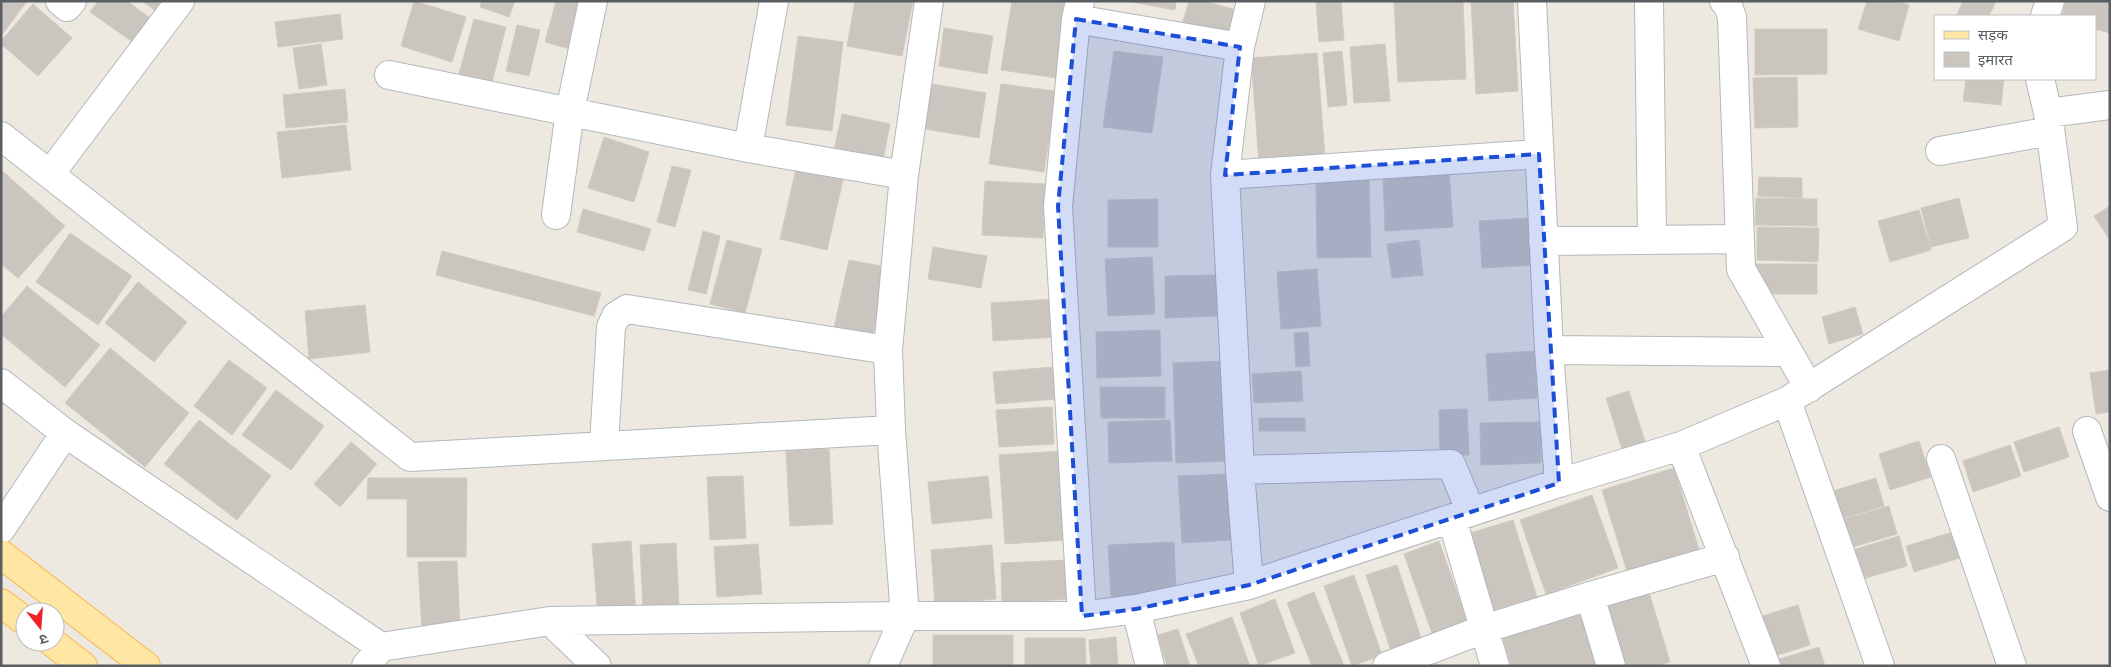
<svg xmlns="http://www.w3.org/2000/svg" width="2111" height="667" font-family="Lato,'Noto Sans Devanagari',sans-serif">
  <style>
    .building { fill: #cac5bf; stroke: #d2cabe }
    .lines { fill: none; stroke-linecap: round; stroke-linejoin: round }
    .minor-casing { stroke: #b3b8bc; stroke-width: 30 }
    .major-casing { stroke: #f9b64e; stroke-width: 30 }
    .minor { stroke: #fff; stroke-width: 28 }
    .major { stroke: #ffe6a3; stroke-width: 28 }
    .marked { fill: #1d4ed8; fill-opacity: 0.2; stroke: #1d4ed8; stroke-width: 4; stroke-dasharray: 10 6; stroke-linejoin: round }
  </style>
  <rect width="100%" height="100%" fill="#ede9e0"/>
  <path class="building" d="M1,1H27L1,36Z
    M98,1H127L154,21L137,45L90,12Z
    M142,1H163L156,11Z
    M414,1L466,17L452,62L401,46Z
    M482,1H515L509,17L480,7Z
    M556,1H591L577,51L545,42Z
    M855,1H913L902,56L847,46Z
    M1012,1H1077L1064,79L1001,70Z
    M1126,1H1176L1175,10Z
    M1189,1H1204L1243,12L1235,43L1181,28Z
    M1316,1H1341L1344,40L1319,42Z
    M1394,1H1463L1466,79L1398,82Z
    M1471,1H1513L1518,91L1476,94Z
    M1867,1H1896L1909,5L1899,41L1858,29Z
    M1963,1H1996L1989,16H1962L1957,14Z
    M2066,1H2110V33L2095,29V16H2062Z
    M33,4L72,38L38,76L1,44V41Z
    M340,14L343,39L278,47L275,22Z
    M474,19L506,27L492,82L459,74Z
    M517,25L540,30L529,76L506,71Z
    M944,28L993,36L987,74L939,66Z
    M1755,29H1827V74L1755,75Z
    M798,36L843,42L832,131L786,125Z
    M321,44L327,85L299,89L293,48Z
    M1385,44L1390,101L1354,103L1350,47Z
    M1114,51L1163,57L1152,133L1103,127Z
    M1342,51L1347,105L1328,107L1323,53Z
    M1317,53L1325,157L1259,162L1251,58Z
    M1797,77L1798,127L1755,128L1753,78Z
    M1966,79H2004L2001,105L1963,101Z
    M932,84L986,93L979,138L925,129Z
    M1001,84L1056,91L1044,172L989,164Z
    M345,89L348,122L286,128L283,95Z
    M842,114L890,124L883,160L834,150Z
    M346,125L351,170L282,178L277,132Z
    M604,137L649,152L634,202L588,188Z
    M672,166L691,170L675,227L657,222Z
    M796,169L843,180L827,250L780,239Z
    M1,170L65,226L18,278L1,264Z
    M1449,171L1453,227L1385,231L1383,174Z
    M1759,177L1802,178V198L1758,196Z
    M1369,180L1371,257L1317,258L1316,181Z
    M985,181L1045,184L1043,238L982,235Z
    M1756,198L1817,199V226L1755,225Z
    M1959,198L1969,238L1931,247L1921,208Z
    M1158,199V247H1108V200Z
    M2110,206V240L2094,216Z
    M583,209L651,229L644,251L577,232Z
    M1919,210L1931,250L1890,262L1878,221Z
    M1530,218L1533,265L1482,268L1479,221Z
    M1757,227L1819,228L1818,262L1757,260Z
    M703,231L720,236L706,294L688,290Z
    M70,233L132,276L98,325L36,282Z
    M727,240L762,249L745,313L710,304Z
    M1419,240L1423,275L1392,278L1387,244Z
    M933,247L987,256L981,288L928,279Z
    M442,251L601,293L594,316L436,275Z
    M1152,257L1155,314L1108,316L1105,259Z
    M849,260L886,267L872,340L833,332Z
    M1756,264H1817V294H1756Z
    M1317,269L1321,326L1281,329L1277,272Z
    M1217,275L1218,316L1165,318V276Z
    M138,282L187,322L154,362L105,323Z
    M27,286L100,345L65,387L1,334V317Z
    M1054,299L1057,337L993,341L991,303Z
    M365,305L370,352L309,359L305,311Z
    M1855,307L1863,334L1829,344L1822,317Z
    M1160,330L1161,376L1097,378L1096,332Z
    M1308,332L1310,366L1296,367L1294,333Z
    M110,348L189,413L145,467L65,403Z
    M1534,351L1537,398L1489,401L1486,354Z
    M229,360L267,388L232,435L194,406Z
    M1224,361L1228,461L1176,463L1173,363Z
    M1053,367L1056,399L996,404L993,372Z
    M2110,370V412L2096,414L2090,373Z
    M1301,371L1303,401L1254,403L1252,374Z
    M1100,387H1165V418H1101Z
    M276,390L324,426L291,470L242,435Z
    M1629,391L1646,445L1623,452L1606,398Z
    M1052,407L1054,444L999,447L996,410Z
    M1467,409L1469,455L1440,456L1439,410Z
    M1259,418H1305V431H1259Z
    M199,420L271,476L237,520L164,464Z
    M1170,420L1172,461L1109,463L1108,422Z
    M1540,422L1541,463L1481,465L1480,423Z
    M2059,427L2069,457L2024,472L2014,442Z
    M1919,441L1931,477L1890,490L1879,454Z
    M351,442L377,464L340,507L314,484Z
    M2010,445L2021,476L1973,492L1963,461Z
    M829,449L833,524L790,526L786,451Z
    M1062,451L1068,540L1005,544L999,455Z
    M1674,468L1701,556L1629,578L1602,490Z
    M1228,474L1231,540L1182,543L1178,476Z
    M743,476L746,538L710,540L707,477Z
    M988,476L992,518L932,524L928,482Z
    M368,478H467L466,557H407V499H367Z
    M1876,478L1884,506L1838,520L1829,492Z
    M1592,495L1618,568L1546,594L1520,520Z
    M1889,506L1897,534L1846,549L1838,521Z
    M1513,520L1537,597L1493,610L1470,533Z
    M1953,532L1960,558L1914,572L1906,546Z
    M1899,536L1907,566L1862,579L1853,550Z
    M631,541L636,615L598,617L592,544Z
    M1439,541L1468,624L1433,636L1404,554Z
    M1174,542L1176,593L1111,597L1108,545Z
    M676,543L679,606L643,608L640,545Z
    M758,544L762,594L717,597L714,547Z
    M992,545L996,599L935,604L931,550Z
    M1068,560L1069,599L1002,603L1001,563Z
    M457,561L460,629L422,631L418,562Z
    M1397,565L1422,641L1391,651L1366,575Z
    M1354,575L1382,655L1352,666L1324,586Z
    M1314,592L1344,666H1312L1287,603Z
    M1649,592L1670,662L1657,666H1622L1604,606Z
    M1275,599L1295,653L1259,666L1240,613Z
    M1798,605L1810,645L1768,658L1756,618Z
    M1581,614L1597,666H1511L1503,638Z
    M1232,617L1250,666H1199L1186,634Z
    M1178,629L1190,666H1167L1158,635Z
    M933,635H1013V666H933Z
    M1116,637L1118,666H1091L1089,640Z
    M1025,638H1085L1086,666H1025Z
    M1819,647L1825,666H1774L1773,661Z"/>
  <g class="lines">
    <g class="minor-casing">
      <path id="minor" d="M60,1L67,7L72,1
        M1080,1L1076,19L1058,206L1082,616
        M1532,1L1549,350L1559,483
        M1649,1L1652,238
        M1724,1L1727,3L1732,17L1741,269L1809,388
        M2045,16L2050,1
        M1076,19L1240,47
        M389,75L748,148L904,175
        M2048,113L2110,105
        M1,136L410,457L891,430
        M748,148L774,1
        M1940,151L2050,131
        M50,174L180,1
        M1225,175L1539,154
        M556,215L570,111L593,1
        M1543,241L1739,239
        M1549,350L1788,352
        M1,383L65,433L381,647L550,621L905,616H1082L1136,609L1249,585L1559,483L1681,446L1787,401L2063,227L2048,113L2040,79
        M1787,401L1880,666
        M2087,431L2110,497
        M604,445L611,327L616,316L627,309L888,350
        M1681,446L1766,666
        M1941,459L2012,666
        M1240,470L1451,464L1471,512
        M1452,519L1495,666
        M1,529L65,433
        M1249,585L1240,470L1225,175L1240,47L1251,1
        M1590,596L1611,666
        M1136,609L1150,666
        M550,621L597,666
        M366,666L381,647
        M883,666L905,616L891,430L888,350L904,175L929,1
        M1387,666L1484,629L1590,596L1725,557"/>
    </g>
    <g class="major-casing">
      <path id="major" d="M1,554L146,666
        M1,603L25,621
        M52,642L83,666"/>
    </g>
    <use href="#minor" class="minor"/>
    <use href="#major" class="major"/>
  </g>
  <path class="marked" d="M1076,19L1240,47L1225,175L1539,154L1559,483L1249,585L1136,609L1082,616L1058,206Z"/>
  <rect width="2111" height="667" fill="none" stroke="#595e62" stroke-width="5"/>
  <rect x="1934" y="15" width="162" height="65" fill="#ffffff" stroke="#bdbfc0"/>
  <rect x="1944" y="31" width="25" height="8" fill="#ffe6a3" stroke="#bdbfc0"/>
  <text x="1978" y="40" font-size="15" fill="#595e62">सड़क</text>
  <rect x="1944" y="52" width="25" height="15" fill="#cac5bf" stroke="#bdbfc0"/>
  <text x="1978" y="65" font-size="15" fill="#595e62">इमारत</text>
  <g transform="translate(40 627) rotate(163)"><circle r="24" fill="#ffffff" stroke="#bdbfc0"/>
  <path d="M0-4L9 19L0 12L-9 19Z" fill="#f22128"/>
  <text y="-8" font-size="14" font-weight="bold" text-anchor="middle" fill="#595e62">उ</text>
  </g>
</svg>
